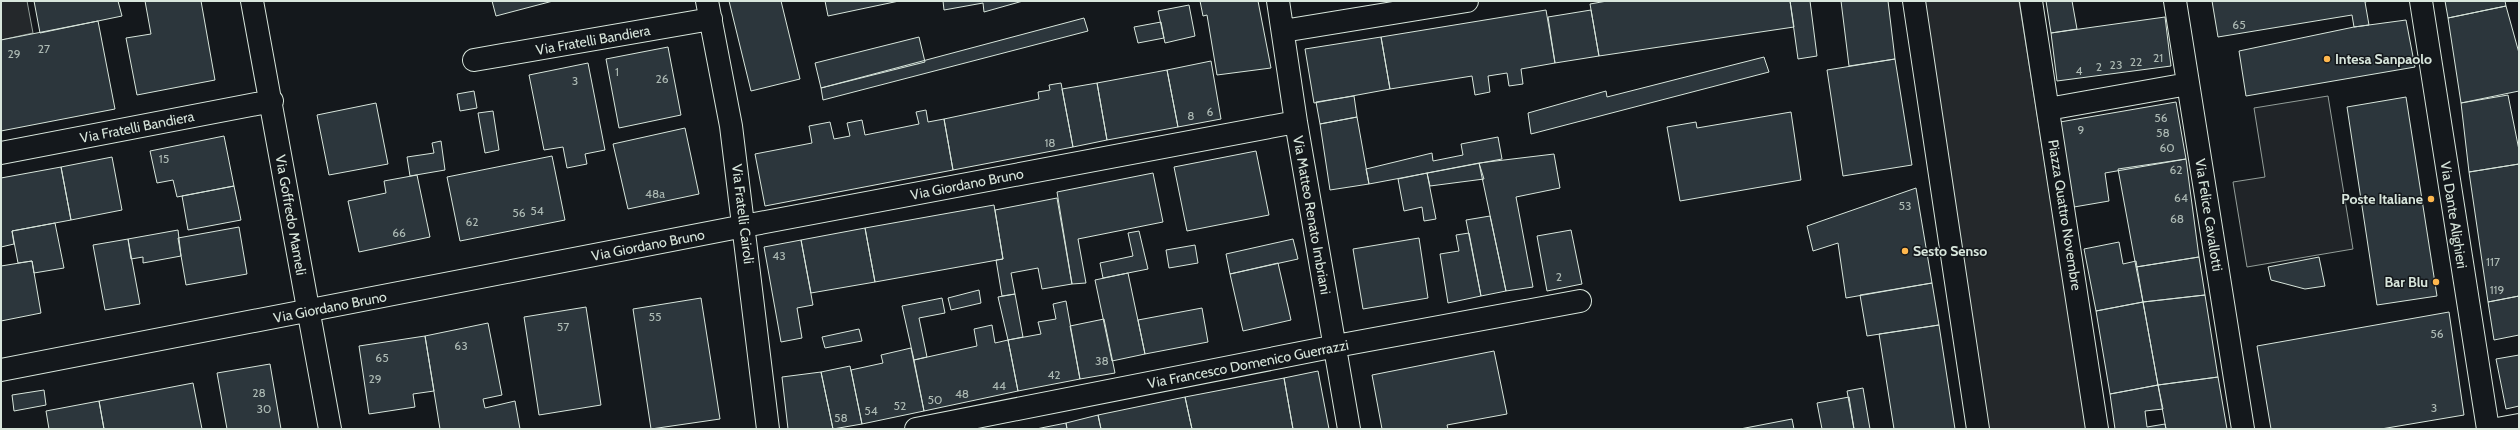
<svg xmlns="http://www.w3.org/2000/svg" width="2520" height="430" font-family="Cabin,sans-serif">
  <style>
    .green { fill: #202428; stroke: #939e99 }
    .parking { fill: #24282b; stroke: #939e99 }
    .building { fill: #2c363c; stroke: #d8e6dc }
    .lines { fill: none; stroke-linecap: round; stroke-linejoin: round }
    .street-casing { stroke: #d8e6dc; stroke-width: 24 }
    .street { stroke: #14181c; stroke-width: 22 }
    .poi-dot { fill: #ffb74d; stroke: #14181c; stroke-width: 1.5 }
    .labels { text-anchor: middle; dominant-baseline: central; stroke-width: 3; stroke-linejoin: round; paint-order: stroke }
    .number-label { font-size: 12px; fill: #adbab4 }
    .street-label { font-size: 14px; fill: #d8e6dc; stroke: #14181c }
    .poi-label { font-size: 14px; font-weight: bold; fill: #d8e6dc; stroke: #14181c; text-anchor: start }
  </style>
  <rect width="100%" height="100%" fill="#14181c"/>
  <path class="green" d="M2328,96L2353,249L2247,267L2233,182L2265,177L2254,108Z"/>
  <path class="parking" d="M1,1H27L33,33L1,40Z
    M1920,1H2019L2087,429H1988Z"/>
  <path class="building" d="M34,1H118L122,16L40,33Z
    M145,1H201L215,80L137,95L126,38L151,34Z
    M492,1H553L496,16Z
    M729,1H781L800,79L751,91Z
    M825,1H899L828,16Z
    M943,1H1023L984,12L983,3L944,10Z
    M1200,1H1258L1271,68L1217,75L1207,15L1203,16Z
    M1607,1H1790L1794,27L1599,56L1590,4Z
    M1790,1H1810L1817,56L1798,59Z
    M1841,1H1888L1895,59L1849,66Z
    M2046,1H2072L2077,29L2051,33Z
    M2212,1H2369L2365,2L2369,25L2354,27L2352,15L2218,37Z
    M2445,1H2505L2506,6L2448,18Z
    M1189,5L1195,36L1165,43L1158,11Z
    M2506,6L2519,53V91L2461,103L2448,18Z
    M1546,10L1555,63L1521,69L1523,84L1509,86L1507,73L1488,76L1490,92L1475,95L1472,76L1390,89L1381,37Z
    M1591,10L1599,56L1555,63L1548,17Z
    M2165,17L2171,66L2057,81L2051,33Z
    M1084,18L1088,31L823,100L821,88Z
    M2406,20L2415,67L2246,96L2239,51L2354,27Z
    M98,21L115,109L1,131V40Z
    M1161,22L1164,38L1138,43L1134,27Z
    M919,37L925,62L821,88L815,63Z
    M1381,37L1390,89L1314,103L1305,49Z
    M668,47L681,115L619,128L606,59Z
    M1764,57L1769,72L1531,134L1528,113L1606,91L1607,97Z
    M1895,59L1912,165L1843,176L1827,70Z
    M1211,61L1221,119L1178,127L1167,70Z
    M588,63L605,150L585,154L587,164L567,168L563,147L544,150L529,75Z
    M1167,70L1178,127L1107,140L1097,83Z
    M1061,83L1073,147L953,170L944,119L1039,99L1038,92L1050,90L1049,85Z
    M1097,83L1107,140L1073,147L1062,89Z
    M474,91L477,108L460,111L457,94Z
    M2508,95L2519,150V164L2469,172L2461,103Z
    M1354,96L1357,117L1320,124L1316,102Z
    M2406,97L2437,296L2377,305L2347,107Z
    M2176,102L2186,159L2105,173L2109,201L2074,207L2060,122Z
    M376,103L388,164L329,175L317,115Z
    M926,110L928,122L944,119L953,170L765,206L755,154L812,143L809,126L830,122L834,139L850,136L847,123L862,120L865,135L919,124L916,112Z
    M493,111L499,150L485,153L478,113Z
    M1791,112L1801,180L1680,201L1667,127L1696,122L1697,128Z
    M1357,117L1369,184L1330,190L1320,124Z
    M685,128L699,194L628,209L613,144Z
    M224,136L234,186L177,197L173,180L157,183L150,151Z
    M1498,137L1502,159L1369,184L1366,169L1432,153L1433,161L1463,155L1461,144Z
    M441,141L445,170L410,176L407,157L434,153L432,143Z
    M1256,151L1269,215L1187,231L1174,167Z
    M1554,154L1560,188L1516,197L1533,287L1506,291L1479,163Z
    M552,156L565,220L460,241L447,177Z
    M112,157L122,210L71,220L61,167Z
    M2186,159L2199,257L2136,267L2118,169Z
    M1479,163L1484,179L1430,186L1427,173Z
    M2519,164V296L2488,302L2469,172Z
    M61,167L71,220L12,231L14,244L1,247V178Z
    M1153,173L1163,222L1078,239L1086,283L1072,284L1057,192Z
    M1427,173L1436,219L1424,221L1422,207L1404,211L1398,179Z
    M417,175L430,237L359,252L348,201L386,193L384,181Z
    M234,186L241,220L188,230L182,196Z
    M1916,188L1932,283L1846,298L1838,243L1813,251L1807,226Z
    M1057,198L1072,284L1042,289L1038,268L1011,273L1015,294L1002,296L996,260L1003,259L995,210Z
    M994,205L1003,259L875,282L865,228Z
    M1490,216L1506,291L1481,296L1466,220Z
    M55,223L64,268L34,273L32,261L18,263L12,231Z
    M239,227L247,274L186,285L178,238Z
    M865,228L875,282L811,293L801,240Z
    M178,230L181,256L143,263V257L131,259L128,239Z
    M1571,230L1582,284L1547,291L1537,236Z
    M1139,231L1148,269L1103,278L1100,263L1133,256L1128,233Z
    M1469,233L1481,296L1448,303L1440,254L1459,251L1456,235Z
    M1419,238L1428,298L1363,309L1353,249Z
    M128,239L140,304L105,310L93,245Z
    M1293,239L1298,259L1230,274L1226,254Z
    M801,240L813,305L797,308L802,338L781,342L764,247Z
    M2119,242L2123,264L2136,261L2143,302L2096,311L2084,249Z
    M1195,245L1198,263L1169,268L1166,250Z
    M2199,257L2205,295L2143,302L2136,267Z
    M2319,257L2325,286L2305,289L2271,280L2268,267Z
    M32,261L41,313L1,321V266Z
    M1278,263L1291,320L1243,331L1230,274Z
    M1128,273L1145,354L1112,361L1095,280Z
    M1932,283L1939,325L1867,336L1860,295Z
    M979,290L981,303L951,310L948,298Z
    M1015,294L1023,337L1008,340L998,297Z
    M2205,295L2218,377L2158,385L2143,302Z
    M2519,296V335L2494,340L2488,302Z
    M701,298L720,419L651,429L633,309Z
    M942,298L945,313L919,318L927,357L914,360L902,306Z
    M1066,301L1080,379L1018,391L1008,340L1041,334L1038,322L1056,319L1053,304Z
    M2143,302L2158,385L2110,394L2096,311Z
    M586,307L601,405L539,415L524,317Z
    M1202,308L1208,342L1145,354L1138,320Z
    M2449,312L2464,415L2381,429H2271L2257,346Z
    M1104,319L1115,373L1080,379L1070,326Z
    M488,323L502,395L483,399L485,408L515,401L520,429H440L425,336Z
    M992,325L995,343L1008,340L1018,391L924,411L914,360L977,346L974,329Z
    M1939,325L1955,429H1894L1879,334Z
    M859,329L862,341L825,348L822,337Z
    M425,336L434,391L413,394L415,407L369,414L359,346Z
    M911,348L924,411L862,424L851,370L883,363L881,355Z
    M1494,351L1507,414L1447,425L1448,429H1382L1372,375Z
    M2519,355V406L2506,409L2496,359Z
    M270,364L281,429H227L217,373Z
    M850,366L862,424L833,429L821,372Z
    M1318,371L1329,429H1293L1284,378Z
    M821,372L833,429H788L782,377Z
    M2218,377L2227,429H2166L2158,385Z
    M1284,378L1293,429H1192L1185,397Z
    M193,383L202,429H104L99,401Z
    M2158,385L2163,409L2145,411L2147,427L2165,424L2166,429H2115L2110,394Z
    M1863,388L1870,429H1854L1847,391Z
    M44,390L46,405L14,411L12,395Z
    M1185,397L1192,429H1101L1098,415Z
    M1849,397L1854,429H1822L1817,403Z
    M99,401L104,429H49L46,411Z
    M1098,415L1101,429H1067L1066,423Z
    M1792,419L1794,429H1740Z
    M1066,423L1067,429H1036Z"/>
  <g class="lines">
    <g class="street-casing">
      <path id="street" d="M252,1L330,429
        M707,1L731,126L768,429
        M1278,1L1296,122L1349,429
        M1914,1L1978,429
        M2031,1L2097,429
        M2175,1L2243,429
        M2421,1L2488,429
        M1283,31L1467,1
        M474,60L711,19
        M2048,109L2188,84
        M1,153L272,101
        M1,370L744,226L1296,122
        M916,429L1336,346L1580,301
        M2497,429L2519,425"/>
    </g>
    <use href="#street" class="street"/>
  </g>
  <g class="poi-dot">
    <circle cx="2327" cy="59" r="4"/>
    <circle cx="2431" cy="199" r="4"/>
    <circle cx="1905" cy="251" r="4"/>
    <circle cx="2436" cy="282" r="4"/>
  </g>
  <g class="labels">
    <g class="number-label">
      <text x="2239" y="24">65</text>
      <text x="44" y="48">27</text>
      <text x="14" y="53">29</text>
      <text x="2158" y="57">21</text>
      <text x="2136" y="61">22</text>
      <text x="2116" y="64">23</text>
      <text x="2099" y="66">2</text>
      <text x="2079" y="70">4</text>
      <text x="617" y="71">1</text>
      <text x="662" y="78">26</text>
      <text x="575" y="80">3</text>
      <text x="1210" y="111">6</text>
      <text x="1191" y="115">8</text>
      <text x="2161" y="117">56</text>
      <text x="2081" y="129">9</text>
      <text x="2163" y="132">58</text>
      <text x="1050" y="142">18</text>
      <text x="2167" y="147">60</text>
      <text x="164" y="158">15</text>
      <text x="2176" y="169">62</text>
      <text x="655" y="193">48a</text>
      <text x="2181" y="197">64</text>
      <text x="1905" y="205">53</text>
      <text x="537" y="210">54</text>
      <text x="519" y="212">56</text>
      <text x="2177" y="218">68</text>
      <text x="472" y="221">62</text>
      <text x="399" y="232">66</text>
      <text x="779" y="255">43</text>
      <text x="2493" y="261">117</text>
      <text x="1559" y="276">2</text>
      <text x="2497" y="289">119</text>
      <text x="655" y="316">55</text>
      <text x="563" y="326">57</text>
      <text x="2437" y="333">56</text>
      <text x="461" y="345">63</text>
      <text x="382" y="357">65</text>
      <text x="1102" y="360">38</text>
      <text x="1054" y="374">42</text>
      <text x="375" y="378">29</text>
      <text x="999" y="385">44</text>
      <text x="259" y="392">28</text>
      <text x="962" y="393">48</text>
      <text x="935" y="399">50</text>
      <text x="900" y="405">52</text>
      <text x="2434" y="407">3</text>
      <text x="264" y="408">30</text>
      <text x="871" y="410">54</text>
      <text x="841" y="417">58</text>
    </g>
    <g class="street-label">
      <text transform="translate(593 40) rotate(-10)">Via Fratelli Bandiera</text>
      <text transform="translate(137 127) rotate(-11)">Via Fratelli Bandiera</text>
      <text transform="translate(967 184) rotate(-11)">Via Giordano Bruno</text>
      <text transform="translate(743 214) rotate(83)">Via Fratelli Cairoli</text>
      <text transform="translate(291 215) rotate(80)">Via Goffredo Mameli</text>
      <text transform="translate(1312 215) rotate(80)">Via Matteo Renato Imbriani</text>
      <text transform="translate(2065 215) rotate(81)">Piazza Quattro Novembre</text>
      <text transform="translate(2209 215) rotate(81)">Via Felice Cavallotti</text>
      <text transform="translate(2454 215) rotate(81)">Via Dante Alighieri</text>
      <text transform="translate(648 245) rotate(-11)">Via Giordano Bruno</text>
      <text transform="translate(330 307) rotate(-11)">Via Giordano Bruno</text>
      <text transform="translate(1248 364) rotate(-11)">Via Francesco Domenico Guerrazzi</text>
    </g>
    <g class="poi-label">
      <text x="2335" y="59">Intesa Sanpaolo</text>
      <text x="2423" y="199" text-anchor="end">Poste Italiane</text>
      <text x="1913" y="251">Sesto Senso</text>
      <text x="2428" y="282" text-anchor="end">Bar Blu</text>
    </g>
  </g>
  <rect width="2520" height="430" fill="none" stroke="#d8e6dc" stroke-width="4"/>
</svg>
